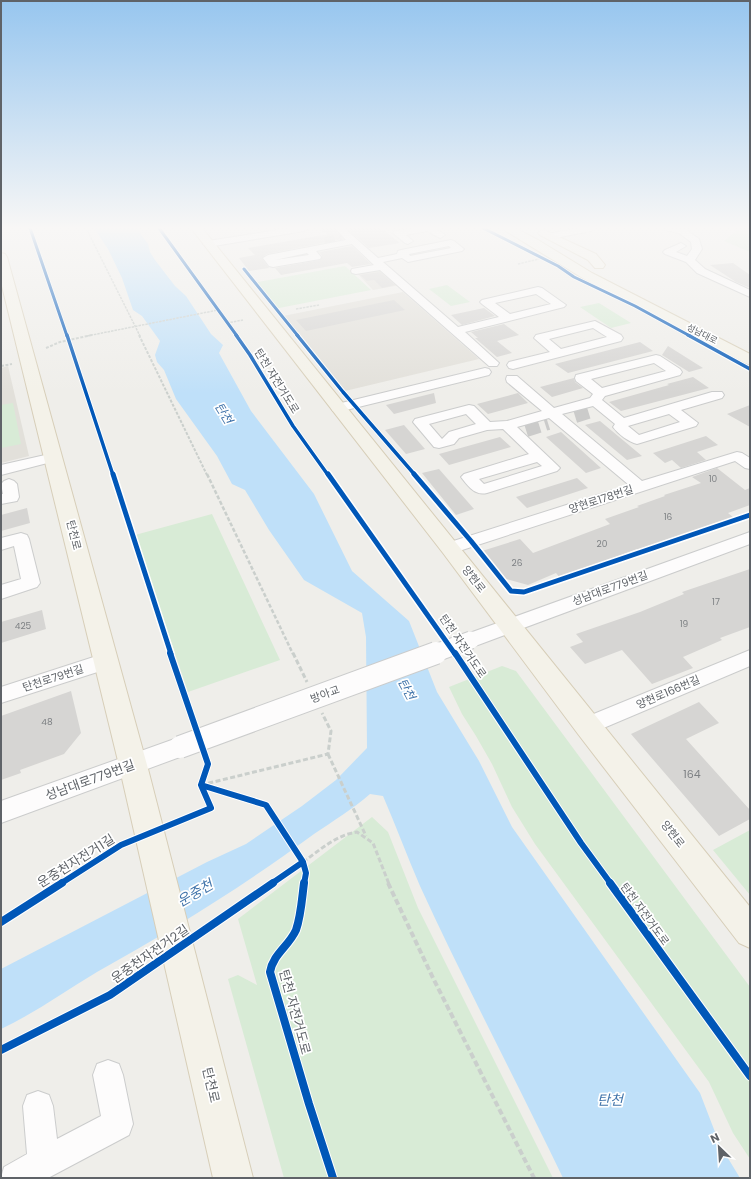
<svg xmlns="http://www.w3.org/2000/svg" width="751" height="1179" font-family="Poppins,'Noto Sans KR',sans-serif">
  <style>
    .education { fill: #e2e0da }
    .green { fill: #d8ebd6 }
    .water { fill: #bfe0f9 }
    .building { fill: #d6d5d3 }
    .lines { fill: none; stroke-linecap: round; stroke-linejoin: round }
    .minor-tunnel-far1 { stroke: #cbcbca; stroke-width: 10; stroke-dasharray: 10 5; stroke-linecap: butt }
    .minor-tunnel { stroke: #cbcbca; stroke-width: 14; stroke-dasharray: 14 6; stroke-linecap: butt }
    .minor-casing { stroke: #cbcccc; stroke-width: 2 }
    .major-casing { stroke: #d7ceb8; stroke-width: 2 }
    .path-far4 { stroke: #cacfcc; stroke-width: 1.5; stroke-dasharray: 2.5 1; stroke-linecap: butt }
    .path-far3 { stroke: #cacfcc; stroke-width: 2; stroke-dasharray: 3 1.5; stroke-linecap: butt }
    .path-far2 { stroke: #cacfcc; stroke-width: 2.5; stroke-dasharray: 4 2; stroke-linecap: butt }
    .path-far1 { stroke: #cacfcc; stroke-width: 3; stroke-dasharray: 5 2.5; stroke-linecap: butt }
    .path { stroke: #cacfcc; stroke-width: 4; stroke-dasharray: 6 3; stroke-linecap: butt }
    .minor { fill: #fdfcfc; fill-rule: evenodd }
    .major { fill: #f4f2e9; fill-rule: evenodd }
    .minor-bridge-far1-casing { stroke: #cbcccc; stroke-width: 19; stroke-linecap: butt }
    .minor-bridge-casing { stroke: #cbcccc; stroke-width: 24; stroke-linecap: butt }
    .minor-bridge-far1 { stroke: #fdfcfc; stroke-width: 17 }
    .minor-bridge { stroke: #fdfcfc; stroke-width: 22 }
    .cycleway-far4-casing { stroke: #fff; stroke-width: 4.5 }
    .cycleway-far3-casing { stroke: #fff; stroke-width: 5.5 }
    .cycleway-far2-casing { stroke: #fff; stroke-width: 8 }
    .cycleway-far1-casing { stroke: #fff; stroke-width: 8 }
    .cycleway-casing { stroke: #fff; stroke-width: 10 }
    .cycleway-far4 { stroke: #0057b8; stroke-width: 3 }
    .cycleway-far3 { stroke: #0057b8; stroke-width: 3.5 }
    .cycleway-far2 { stroke: #0057b8; stroke-width: 5 }
    .cycleway-far1 { stroke: #0057b8; stroke-width: 6 }
    .cycleway { stroke: #0057b8; stroke-width: 8 }
    .labels { text-anchor: middle; dominant-baseline: central; stroke-width: 3.5; stroke-linejoin: round; paint-order: stroke }
    .far-street-label { font-size: 9px; fill: #5f6368; stroke: #fff }
    .number-label { font-size: 9px; fill: #7e8184 }
    .street-label { font-size: 11px; fill: #5f6368; stroke: #fff }
    .near-number-label { font-size: 11px; fill: #7e8184 }
    .water-label { font-size: 12px; font-style: italic; fill: #4174aa; stroke: #fff }
    .near-street-label { font-size: 13px; fill: #5f6368; stroke: #fff }
    .near-water-label { font-size: 14px; font-style: italic; fill: #4174aa; stroke: #fff }
  </style>
  <rect width="100%" height="100%" fill="#efeeea"/>
  <path class="education" d="M381,268L400,285L373,290L356,272Z
    M403,292L479,359L345,391L283,316Z
    M8,366L29,456L1,463V368Z"/>
  <path class="green" d="M740,228H750V252L724,241Z
    M345,266L371,290L274,309L253,283Z
    M447,285L470,302L451,306L429,289Z
    M599,303L631,323L611,328L580,307Z
    M13,403L21,444L1,448V405Z
    M212,514L280,660L188,692L135,535Z
    M502,666L516,671L750,987V1159L733,1133L709,1082L535,844L512,807L492,764L476,736L462,714L449,687Z
    M372,817L388,832L418,908L553,1178H284L228,979L238,975L257,985L238,919Z
    M750,830V895L713,850Z"/>
  <path class="water" d="M94,228H138L142,236L148,244L150,252L155,260L175,286L186,296L211,334L223,345L219,353L251,411L314,494L352,571L409,621L437,692L479,761L512,827L700,1093L720,1145L740,1178H563C516,1080 465,984 420,886C407,856 396,826 383,796L370,794C353,809 333,821 314,834C245,885 172,930 97,972C65,991 35,1013 1,1029V969L207,862L246,844L302,806L336,780L367,748L366,637L362,613L304,580L269,530L245,490L232,484L217,456L176,399L164,370L157,362L155,355L160,341L142,316L133,310L122,278L108,249Z"/>
  <path class="building" d="M323,228H334L343,239L267,254L262,258L269,268L249,271L239,258L255,255L248,248L329,234L322,232Z
    M346,228H381L400,243L369,248Z
    M352,246L371,264L352,267L347,263L281,275L275,268L320,260L322,256L319,252Z
    M733,263L750,275V288L736,282L710,265Z
    M380,272L395,285L382,288L374,280L367,281L360,275Z
    M394,300L405,310L306,331L296,320Z
    M484,308L495,316L462,325L451,315Z
    M504,324L519,335L497,341L512,353L497,357L475,338H478L471,332Z
    M640,342L653,351L568,373L555,364Z
    M668,346L703,368L689,372L662,355Z
    M693,377L709,388L621,411L609,402L669,385L667,384Z
    M574,378L575,382L583,388L552,397L540,387Z
    M434,393L436,403L394,414L386,405Z
    M518,393L528,403L488,414L477,404Z
    M750,405V427L727,414Z
    M600,421L642,456L627,460L585,425Z
    M404,425L425,449L406,454L385,430Z
    M561,432L601,468L586,473L546,437Z
    M706,436L718,445L697,452L706,460L681,468L672,460L665,463L653,453Z
    M500,437L511,447L449,465L439,454Z
    M717,468L745,490L750,488V505L728,513L734,518L704,529L702,528L638,550L637,549L560,578L556,573L528,585L506,579L482,551L520,539L533,553L610,524L605,519L639,507L637,506L665,496L664,495L701,483L692,477Z
    M439,469L474,509L456,515L422,473Z
    M577,478L588,488L527,508L516,497Z
    M27,508L30,523L1,531V515Z
    M750,569V627L720,638L722,640L683,657L693,668L652,684L622,650L585,664L570,647L583,642L576,634L640,612L684,594L682,592Z
    M42,610L46,629L1,643V622Z
    M71,691L81,733L64,754L20,770L21,773L1,780V716Z
    M699,702L719,723L686,739L750,810V819L719,836L631,734Z"/>
  <g class="lines">
    <path class="minor-tunnel-far1" d="M325,242L342,239"/>
    <path class="minor-tunnel" d="M575,416L594,410
      M526,430L548,423"/>
    <g class="minor-casing">
      <path id="minor" d="M290,228H309L304,231L208,247L203,244L208,241Z
        M335,228H344L378,258L397,254L398,251L401,250L451,240L454,241L464,249L462,251L408,262L402,258L383,262L458,327L499,317L482,304L480,302L482,300L538,287L542,288L566,305L564,307L465,332L499,363L497,366H489L380,270L356,274L352,273L351,271L352,269L374,265L352,244L316,251L321,257L320,259L273,267L269,266L263,258L268,255L346,240ZM449,246L451,248L410,256L409,254ZM307,253L309,255L275,260ZM536,294L551,304L510,314L495,303Z
        M415,228H435L445,235L440,238L427,231L406,235L413,241L408,244L405,243L393,233L395,231Z
        M579,228H596L591,231L550,239L545,236L547,234Z
        M664,228L685,229L699,239L702,249L695,260L705,269L750,290V297L697,273L686,262L665,254L663,252L665,250L681,243L686,246L676,252L687,256L692,249L691,242L679,233L665,230Z
        M595,321L621,335L623,338L621,341L513,369L509,368L507,365L509,362L550,352L534,338L536,335ZM593,328L607,337L561,349L549,339Z
        M656,355L660,356L680,369L682,372L680,375L605,396L602,400L624,418L712,392H722L724,395L722,398L681,410L698,423L696,426L637,444C629,442 618,434 613,427L615,424L593,406L562,414L642,481L737,452L742,453L750,458V469L745,468L735,461L456,552L450,554L444,552L442,548L444,544L629,485L549,418L517,427L557,465L560,468L557,471L487,493C475,496 468,486 461,477L464,474L529,454L503,429L487,430L459,438L454,444L439,448L434,447L413,422L415,419L469,405L474,406L490,422L507,421L542,411L507,382L506,379L507,376H517L554,408L590,398L593,394L576,381L575,378L576,375ZM654,363L666,371L602,388L591,379ZM466,414L476,424L449,432L442,439L429,424ZM669,414L680,422L639,435L628,426ZM537,462L542,466L484,484L479,479Z
        M485,368L489,369L491,372L489,375L338,412L333,411L331,408L333,405Z
        M54,453L59,454L61,457L59,460L1,475V465Z
        M9,479L14,481L17,484L19,497L17,501L1,504V494H3L1,484L4,481Z
        M750,532V544L478,645L471,647L464,645L461,640L464,635Z
        M21,533L27,535L29,539L40,583L37,587L1,599V585L21,579L14,546L1,550V538Z
        M750,650V666L587,735L579,732L576,726L579,720Z
        M106,653L113,655L116,661L113,667L1,703V687Z
        M180,737L188,740L191,747L188,754L1,823V801Z
        M108,1060L119,1064L123,1075L133,1124L129,1135L48,1178H1L4,1167L27,1154L23,1106L27,1095L38,1091L49,1095L53,1106L57,1139L101,1116L93,1075L97,1064Z"/>
    </g>
    <g class="major-casing">
      <path id="major" d="M191,228H202L750,907V948L739,943L578,734L443,553Z
        M501,228H515L538,240L592,273L750,354V365L745,363L584,279Z
        M544,230L596,254L605,265L603,268H595L588,260L540,235L538,233L540,231Z
        M1,253L5,254L7,257L147,765L253,1178H213L119,765L1,282Z"/>
    </g>
    <path class="path-far4" d="M86,228L140,336
      M518,264L539,259
      M296,309L319,305
      M227,323L243,320
      M87,336L218,310"/>
    <path class="path-far3" d="M139,335L207,475
      M46,348L60,342L92,335
      M1,366L12,364
      M363,413L416,475"/>
    <path class="path-far2" d="M207,474L293,654
      M415,474L463,531
      M480,552L511,591L524,592L750,515"/>
    <path class="path-far1" d="M293,653L307,682
      M328,754L366,836
      M201,785L328,754L331,731L322,713
      M303,862C320,850 336,835 357,832L373,843L389,884"/>
    <path class="path" d="M388,883L433,978L534,1178"/>
    <use href="#minor" class="minor"/>
    <use href="#major" class="major"/>
    <g class="minor-bridge-far1-casing">
      <path id="minor-bridge-far1" d="M433,654L471,640"/>
    </g>
    <g class="minor-bridge-casing">
      <path id="minor-bridge" d="M180,747L436,653"/>
    </g>
    <use href="#minor-bridge-far1" class="minor-bridge-far1"/>
    <use href="#minor-bridge" class="minor-bridge"/>
    <g class="cycleway-far4-casing">
      <path id="cycleway-far4" d="M30,228L67,336
        M159,228L237,336
        M483,228L558,266L574,277L635,306L690,336
        M244,269L298,336"/>
    </g>
    <g class="cycleway-far3-casing">
      <path id="cycleway-far3" d="M67,335L113,475
        M236,335L250,355L293,426L328,475
        M297,335L343,392L415,475
        M688,335L750,369"/>
    </g>
    <g class="cycleway-far2-casing">
      <path id="cycleway-far2" d="M113,474L171,654
        M328,474L455,654
        M414,474L471,541L511,591L524,592L750,515"/>
    </g>
    <g class="cycleway-far1-casing">
      <path id="cycleway-far1" d="M170,653L208,764L201,785L266,805L303,862L306,873L304,884
        M455,653L581,843L611,884
        M60,884L121,845L211,808L201,785
        M271,884L303,862"/>
    </g>
    <g class="cycleway-casing">
      <path id="cycleway" d="M304,883C302,898 301,916 296,930C289,946 273,954 270,972L309,1104L333,1178
        M610,883L750,1076
        M1,922L62,883
        M1,1050L110,995L273,883"/>
    </g>
    <use href="#cycleway-far4" class="cycleway-far4"/>
    <use href="#cycleway-far3" class="cycleway-far3"/>
    <use href="#cycleway-far2" class="cycleway-far2"/>
    <use href="#cycleway-far1" class="cycleway-far1"/>
    <use href="#cycleway" class="cycleway"/>
  </g>
  <linearGradient id="sky" x2="0" y2="1"><stop stop-color="#97c6ef"/><stop offset="0.58" stop-color="#f8f7f6"/><stop offset="1" stop-color="#f8f7f6" stop-opacity="0"/></linearGradient>
  <rect width="751" height="393" fill="url(#sky)"/>
  <g class="labels">
    <g class="far-street-label">
      <text transform="translate(702 334) rotate(27)">성남대로</text>
    </g>
    <g class="number-label">
      <text x="713" y="479">10</text>
      <text x="668" y="517">16</text>
      <text x="602" y="544">20</text>
      <text x="517" y="563">26</text>
      <text x="716" y="602">17</text>
      <text x="684" y="624">19</text>
      <text x="23" y="626">425</text>
      <text x="47" y="722">48</text>
    </g>
    <g class="street-label">
      <text transform="translate(277 381) rotate(58)">탄천 자전거도로</text>
      <text transform="translate(601 499) rotate(-18)">양현로178번길</text>
      <text transform="translate(74 535) rotate(76)">탄천로</text>
      <text transform="translate(474 579) rotate(52)">양현로</text>
      <text transform="translate(610 588) rotate(-20)">성남대로779번길</text>
      <text transform="translate(463 646) rotate(56)">탄천 자전거도로</text>
      <text transform="translate(53 678) rotate(-18)">탄천로79번길</text>
      <text transform="translate(668 692) rotate(-23)">양현로166번길</text>
      <text transform="translate(325 694) rotate(-20)">방아교</text>
      <text transform="translate(673 834) rotate(52)">양현로</text>
      <text transform="translate(645 914) rotate(54)">탄천 자전거도로</text>
    </g>
    <g class="near-number-label">
      <text x="692" y="774">164</text>
    </g>
    <g class="water-label">
      <text transform="translate(224 413) rotate(59)">탄천</text>
      <text transform="translate(407 689) rotate(62)">탄천</text>
    </g>
    <g class="near-street-label">
      <text transform="translate(90 780) rotate(-20)">성남대로779번길</text>
      <text transform="translate(76 861) rotate(-32)">운중천자전거1길</text>
      <text transform="translate(150 954) rotate(-35)">운중천자전거2길</text>
      <text transform="translate(295 1012) rotate(75)">탄천 자전거도로</text>
      <text transform="translate(211 1085) rotate(77)">탄천로</text>
    </g>
    <g class="near-water-label">
      <text transform="translate(195 893) rotate(-30)">운중천</text>
      <text x="610" y="1100">탄천</text>
    </g>
  </g>
  <rect width="751" height="1179" fill="none" stroke="#5f6368" stroke-width="4"/>
  <g transform="translate(719 1147) rotate(335)" stroke="#ffffff" stroke-width="3" paint-order="stroke">
  <path d="M0-3L7 15L0 10L-7 15Z" fill="#5f6368"/>
  <text y="-6" font-size="11" font-weight="bold" text-anchor="middle" fill="#5f6368">N</text>
  </g>
</svg>
